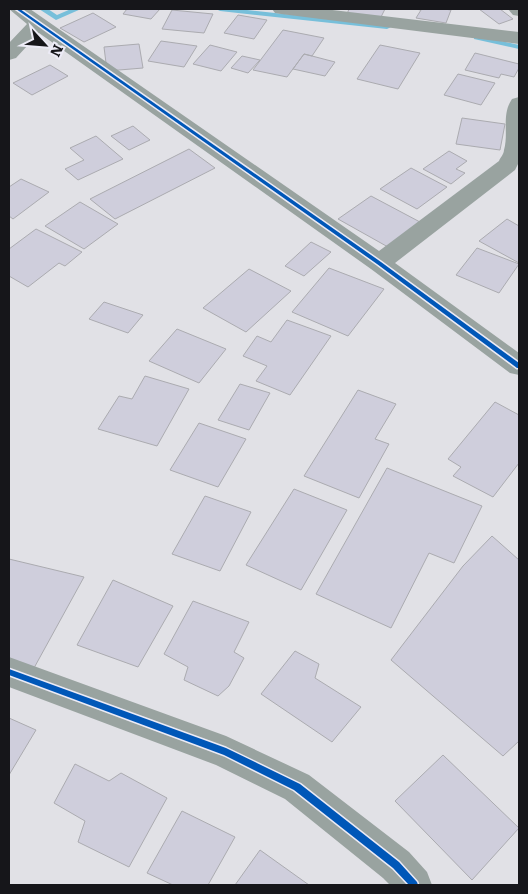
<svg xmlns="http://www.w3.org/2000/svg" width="528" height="894" font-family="Literata,serif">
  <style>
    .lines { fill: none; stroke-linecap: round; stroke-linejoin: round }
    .stream { fill: #77bfda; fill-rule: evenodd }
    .building { fill: #cfcedc; stroke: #ababb0 }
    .street { fill: #99a3a0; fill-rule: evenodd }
    .cycleway-casing { stroke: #ecebf6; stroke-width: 3 }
    .cycleway { fill: #0057b8; fill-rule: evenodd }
  </style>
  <rect width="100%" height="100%" fill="#e1e1e6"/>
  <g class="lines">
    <path class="stream" d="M39,9H48L57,15L71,9H81L56,20Z
      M216,9H238L387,25L391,27L387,29L220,11Z
      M474,35L519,45V49L474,39Z"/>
  </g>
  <path class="building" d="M127,9H160L151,19L123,14Z
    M349,9H385L380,19L347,14Z
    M415,9H444L451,10L446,23L416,18L421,10Z
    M479,9H500L513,19L499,24Z
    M172,10L213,14L204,33L162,29Z
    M93,13L116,27L84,42L60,28Z
    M238,15L267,20L254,39L224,33Z
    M283,30L324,38L312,56L304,54L287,77L253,70Z
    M161,41L197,46L184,67L148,61Z
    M139,44L143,68L107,71L104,47Z
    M210,45L237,52L221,71L193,64Z
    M380,45L420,53L398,89L357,79Z
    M475,53L519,64V68L514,77L501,74L499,78L465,70Z
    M304,54L312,56L335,62L325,76L293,69Z
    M242,56L260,60L248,73L231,68Z
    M50,65L68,76L32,95L13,83Z
    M458,74L495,83L481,105L444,95Z
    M462,118L505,124L500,150L456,144Z
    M133,126L150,140L129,150L111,136Z
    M96,136L123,159L78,180L65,169L84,160L70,148Z
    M189,149L215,168L115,219L90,199Z
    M449,151L467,161L456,169L465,173L451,184L423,169Z
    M411,168L447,187L417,209L380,189Z
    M21,179L49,192L13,219L9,216V187Z
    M371,196L420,222L388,247L338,219Z
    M80,202L118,224L84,249L45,226Z
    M507,219L519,226V263L479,241Z
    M36,229L82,252L65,266L59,263L28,287L9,276V249Z
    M311,242L331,252L304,276L285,266Z
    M477,248L519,264L499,293L456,275Z
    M329,268L384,289L348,336L292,312Z
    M249,269L291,291L246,332L203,308Z
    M104,302L143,315L128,333L89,319Z
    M287,320L331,336L290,395L256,381L267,366L243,356L257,336L271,342Z
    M177,329L226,349L199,383L149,361Z
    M145,376L189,389L157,446L98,429L119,396L132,399Z
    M240,384L270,393L249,430L218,420Z
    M358,390L396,404L375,439L389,444L359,498L304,476Z
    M495,402L519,415V463L493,497L453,476L461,467L448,459Z
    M199,423L246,439L218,487L170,470Z
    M387,468L482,506L454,563L429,553L391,628L316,594Z
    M294,489L347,510L301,590L246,565Z
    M205,496L251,512L220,571L172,554Z
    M492,536L519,560V741L503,756L391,660L463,566Z
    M9,559L84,577L34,668L9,659Z
    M113,580L173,606L138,667L77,645Z
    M193,601L249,622L234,652L244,658L229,686L218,696L184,680L188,667L164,654Z
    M295,651L319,664L315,678L361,707L332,742L261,694Z
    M9,718L36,730L9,775Z
    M443,755L519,828L472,880L395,801Z
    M75,764L109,781L121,773L167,798L129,867L78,842L85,821L54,803Z
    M182,811L235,837L208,885H173L147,873Z
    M260,850L309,885H235Z"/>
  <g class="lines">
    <path class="street" d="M9,9H30L379,251L499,161C500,158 504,154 504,150C509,133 501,115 512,99L519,97V162L515,170L395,263L519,353V375L510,373L371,269L39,33L16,58L9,60V43L27,24Z
      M272,9H324L519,32V44L281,14L275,13Z
      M508,9H519V16L513,15Z
      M9,657L226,736L309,775L409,852L427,872L432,885H390L383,878L285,799L216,765L9,687Z"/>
    <g class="cycleway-casing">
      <path id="cycleway" d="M16,9H20L381,262L519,363V368H517L377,264Z
        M9,669L226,748L300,784L399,862L417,882L418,885H409L393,868L294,790L224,755L9,675Z"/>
    </g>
    <use href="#cycleway" class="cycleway"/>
  </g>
  <rect width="528" height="894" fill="none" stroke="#16161a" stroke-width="20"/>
  <g transform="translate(45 45) rotate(116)" stroke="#ecebf6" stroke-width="4" paint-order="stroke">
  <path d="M0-4L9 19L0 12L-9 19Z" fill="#16161a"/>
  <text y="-8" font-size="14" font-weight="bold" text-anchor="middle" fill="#16161a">N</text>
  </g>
</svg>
